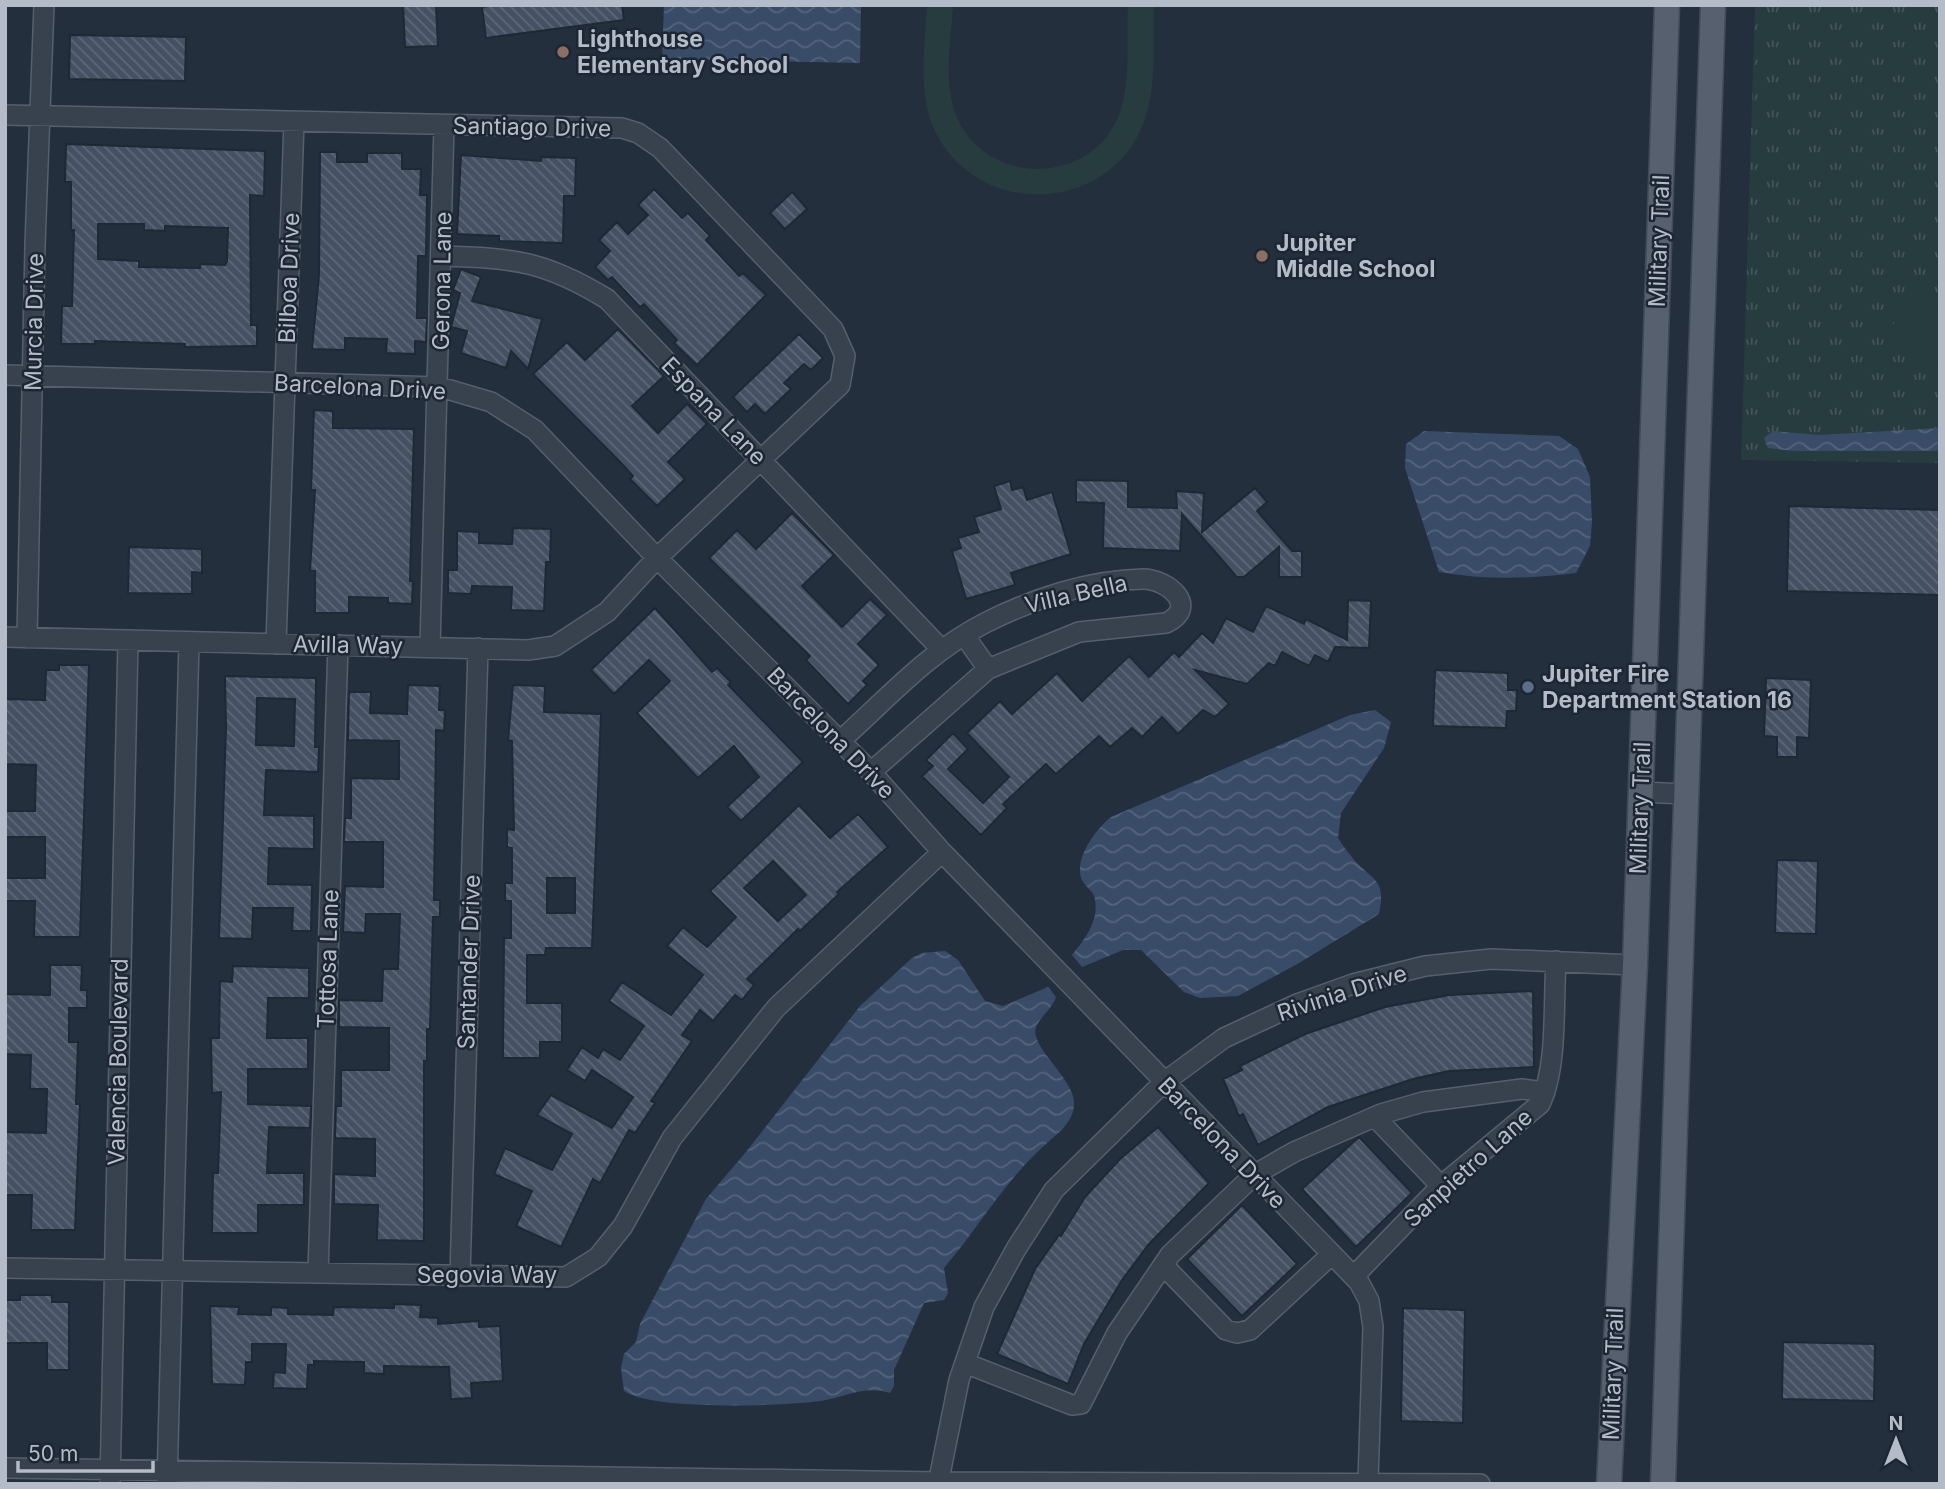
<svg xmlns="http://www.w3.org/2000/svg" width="1945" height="1489" font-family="Inter,sans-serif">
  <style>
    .grass { fill: url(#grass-tufts) }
    .pitch { fill: #263c3f }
    .water { fill: url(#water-waves) }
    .building { fill: url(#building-back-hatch); stroke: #1f2835; stroke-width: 2; fill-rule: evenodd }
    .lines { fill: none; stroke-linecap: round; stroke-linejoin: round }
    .minor-casing { stroke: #565f6c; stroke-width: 22 }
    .major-casing { stroke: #414a57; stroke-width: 27 }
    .minor { stroke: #38414e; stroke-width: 19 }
    .major { stroke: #56606e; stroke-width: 24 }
    .education-dot { fill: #8d6e63; stroke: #1d2633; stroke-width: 2.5 }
    .service-dot { fill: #5c6f8a; stroke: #1d2633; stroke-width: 2.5 }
    .labels { text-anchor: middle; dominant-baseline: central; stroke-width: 5; stroke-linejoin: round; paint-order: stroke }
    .poi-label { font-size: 23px; font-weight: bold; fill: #b4bcc9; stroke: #1d2633; text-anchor: start }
    .street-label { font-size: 23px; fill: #b4bcc9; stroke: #1d2633 }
  </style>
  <defs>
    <pattern id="grass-tufts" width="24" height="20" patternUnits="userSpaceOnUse" patternTransform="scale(1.75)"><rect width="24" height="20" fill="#263c3f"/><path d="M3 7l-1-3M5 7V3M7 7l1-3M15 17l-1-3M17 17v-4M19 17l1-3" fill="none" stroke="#435659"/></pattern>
    <pattern id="water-waves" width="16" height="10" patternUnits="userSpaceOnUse" patternTransform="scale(1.75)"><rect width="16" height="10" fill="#394c67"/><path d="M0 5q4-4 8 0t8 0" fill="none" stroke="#53647b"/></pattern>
    <pattern id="building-back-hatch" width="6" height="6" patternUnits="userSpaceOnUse" patternTransform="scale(1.75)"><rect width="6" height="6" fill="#455162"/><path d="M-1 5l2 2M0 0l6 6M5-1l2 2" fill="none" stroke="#5d6877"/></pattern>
  </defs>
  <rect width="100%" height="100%" fill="#242f3e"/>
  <path class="grass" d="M1755,5H1940V463L1741,460Z"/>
  <path class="pitch" d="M927,5H953C951,42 942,88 959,122C993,188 1095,184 1120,112C1131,80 1126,39 1128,5H1154C1153,42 1157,86 1144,122C1110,214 978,220 935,131C917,94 925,46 927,5Z
    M1924,292C1945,298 1940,349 1940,368L1925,362L1893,329L1895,315Z"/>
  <path class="water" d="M664,5H861L860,63L662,59Z
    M1940,428V450L1935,451H1794L1768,448L1764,438L1773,431L1820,435Z
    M1424,431L1559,436L1578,449L1590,477L1592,522L1590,546L1576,573C1530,579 1485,580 1439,572L1405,468L1406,444Z
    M1375,710L1391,722L1384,748L1341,813L1338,838C1343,846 1349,854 1355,861C1375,882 1386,880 1379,914L1299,963L1238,996L1200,998L1184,992L1141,950H1123L1082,967L1072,955C1085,939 1101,919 1094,896C1092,890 1084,886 1081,878C1075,857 1096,829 1111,817L1350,715Z
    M945,951L958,960L985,1001L1003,1006L1048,987L1056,997C1052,1009 1040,1017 1036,1027C1029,1046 1072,1077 1074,1101C1075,1122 1059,1132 1046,1144C1005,1180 979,1227 944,1268L948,1293L944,1300L924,1303L894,1370V1386L890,1393C864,1385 846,1397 821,1401C783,1406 654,1411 624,1391L621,1368L624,1354L636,1342L640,1324L706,1199L746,1152L860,1006L912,958L922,953Z"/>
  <path class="building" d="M403,5H436L438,46L405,47Z
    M495,5H622L624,20L486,38L482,7Z
    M70,35L186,37L185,81L69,79Z
    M66,144L265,151L264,196L250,195L251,325H257V346L185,347V344L95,341V344H61L62,306H72L74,230H71V182H65ZM98,224H144V230L165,231V226L228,228L227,261L225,265L200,264V268L139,267V261L98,259Z
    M320,152H337V162H367V153H402V169H421L420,195H427L426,256H418L417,318H427L426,342L415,341V354L386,353L387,339L345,338V350L312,349L319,275Z
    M461,155L541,161V157L576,158L575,196H564L563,243L499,241V236L457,234Z
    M654,189L682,218L688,213L710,236L706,240L739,276L743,273L766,295L697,365L674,343L677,340L644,304L640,307L612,277L608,280L595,267L610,251L599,240L617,222L628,234L648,215L638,205Z
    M792,192L807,209L785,229L770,213Z
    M461,269L481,277L472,301L542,319L528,369L511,351L506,368L461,353L467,331L451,327L460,293L453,290Z
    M618,329L664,376L632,406L658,433L687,404L707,424L668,462L685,479L657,506L630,479L633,476L624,466L533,374L567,342L585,360Z
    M799,334L823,358L811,370L804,364L784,383L791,389L765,414L755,404L747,412L733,397Z
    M314,410L333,411V428L414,429L410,581H413L412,604L388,603V598L349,597V613H315V571H310L315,490H311Z
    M1076,480L1128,481V507L1177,508L1176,491L1204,493L1202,532L1255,488L1267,502L1257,511L1292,551H1302V577H1279V547L1244,577H1237L1182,514L1180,551L1103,548L1104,503L1076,502Z
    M1010,481L1012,490L1023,487L1027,500L1052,492L1071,554L1011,573L1015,585L966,599L952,551L961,548L958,538L979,532L974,517L1001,509L994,486Z
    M1789,506L1940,510V595L1787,591Z
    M792,513L834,555L802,586L842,627L870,599L887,615L858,644L879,665L863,681L867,685L848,704L806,660L810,656L709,558L737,530L756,549Z
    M513,528L551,529L550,562H546L544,611L511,610L512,587L472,586L471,594L448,593V570H457V531L479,532V543L512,544Z
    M129,547L202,549V573L192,572V594L128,593Z
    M1348,600L1371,601L1369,648L1335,647L1328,662L1315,655L1309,666L1282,652L1275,666L1269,663L1247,684L1195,670L1229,704L1215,717L1203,710L1178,734L1162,717L1142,737L1132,728L1110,747L1099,736L1056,774L1046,764L1003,804L1007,808L981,835L922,776L933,766L926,760L953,733L968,749L948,769L983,803L1009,777L967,733L1000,701L1012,714L1057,673L1082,701L1129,656L1149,677L1174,652L1179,657L1202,633L1213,643L1226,618L1253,632L1266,606L1304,624L1306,619L1347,640Z
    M655,608L712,672L717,668L731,682L728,685L803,762L741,821L727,807L759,777L734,746L698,778L637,713L670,681L649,660L614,694L591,670Z
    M59,665H89L80,937H34L35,901H5V878H45V837H5V811H35L36,765L5,764V699L45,700L46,670H59Z
    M1435,670L1508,673V690H1517L1516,711H1507L1506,728L1433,726Z
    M225,676L316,678L315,747H319L318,772L266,770L264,815L314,816V849L269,848L268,884L312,885L311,931H292L293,908H253L252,939L219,938L226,728ZM257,698L295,699L294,746L256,745Z
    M1766,678L1811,680L1809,738L1797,737V757H1777V737L1764,736Z
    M408,685L440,686L439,710H445L444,731L436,730L434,900H440V917H433L430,1029H427V1061H424V1241L377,1240L378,1205L334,1204V1174L375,1176V1139L335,1138L336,1106H341V1070H389V1028L339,1027V1000L382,1001L383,969H398L400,914H366L365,933L343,932L345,886L383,887V842H344L345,818H351V778L399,779V741L348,740L349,692H371L370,713L407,714Z
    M513,685L545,686L544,712L601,714L592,948H546L545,955H527V1003H562V1042H540V1058H503L504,938H511V901H505V883H512V848L507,847V829L514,830L512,741L508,740ZM547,878H575V913H547Z
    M799,805L830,838L858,814L888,847L837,892L839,894L800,931L798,929L747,979L754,985L742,1000L735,995L713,1021L700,1010L682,1035L692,1041L651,1101L655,1103L635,1133L629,1130L600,1183L593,1179L561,1247L516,1226L532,1191L494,1174L505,1148L552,1170L572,1134L537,1115L551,1095L612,1128L633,1097L592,1070L585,1081L567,1070L582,1047L598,1058L603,1049L620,1060L644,1026L609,1001L622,982L671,1015L703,975L667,946L683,927L707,947L736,917L710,891ZM773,861L806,895L778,921L744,888Z
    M1777,860L1818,861L1816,934L1775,933Z
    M50,965H82L81,990H87V1008H69V1042H78L76,1104H80L75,1230H31L32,1195H5V1132L46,1133L47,1089H30L31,1055L5,1054V994L50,995Z
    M233,966L309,968V998H268L267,1038H308V1069H248V1104L311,1106L310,1128L269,1127L267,1173H304V1205H258V1233H212L213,1173H218L221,1092L212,1093L211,1038H219L220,981L232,982Z
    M1533,991L1534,1067L1449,1071L1413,1079L1328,1107L1258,1145L1243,1114L1239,1116L1223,1079L1242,1070L1240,1066L1305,1034L1385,1007L1449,995Z
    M1158,1127L1209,1183L1149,1244L1122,1280L1084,1344L1068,1384L997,1354L1035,1269L1059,1235L1061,1236L1085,1197L1120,1159Z
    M1359,1137L1412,1193L1356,1247L1302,1189Z
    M1242,1205L1297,1264L1242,1316L1187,1259Z
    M20,1295H52V1302H69V1370H47V1343H5V1300H20Z
    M394,1304L421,1305L420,1317L438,1318V1324L479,1321V1327L500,1326L503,1381L471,1383L472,1398L451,1399L449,1367L384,1366V1374L364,1373V1362L314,1361V1365H308L307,1389L273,1388L274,1372L285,1373L286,1344H252V1362H246L245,1385L212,1384L210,1306L239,1307L238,1314L271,1315V1307L288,1308V1314L333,1315L334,1307L394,1308Z
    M1403,1308L1465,1310L1463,1423L1401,1421Z
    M1783,1342L1875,1344L1874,1401L1782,1399Z"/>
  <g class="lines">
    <g class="minor-casing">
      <path id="minor" d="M5,115L622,128L638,133L660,148L833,329L845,356L840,385L657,558L607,612L555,646L528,650L5,637
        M442,256C514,258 545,261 607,299L941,649
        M5,375L440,387L491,402L535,430L657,558L871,772L942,852L1359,1282L1369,1301L1373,1327L1368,1481
        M964,635L988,669
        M27,638L35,245L44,5
        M276,644L294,122
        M430,647L444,125
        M841,740C887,699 928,652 985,623C1032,599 1089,580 1143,579C1168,579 1200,607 1166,623L1079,632L988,669L871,772
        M1641,792L1686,794
        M1375,1117L1441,1186
        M1163,1265L1226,1330L1237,1333L1250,1330L1332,1254
        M5,1268L566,1277L598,1257L623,1226L672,1138L776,1008L942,852
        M318,1273L338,645
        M460,1276L478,648
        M1354,1276L1441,1186L1540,1104C1558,1066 1553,1003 1556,961
        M965,1363L1072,1405L1081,1404L1117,1333L1170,1255L1254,1175L1294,1152L1381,1114L1423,1102L1522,1089L1545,1092
        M5,1468L938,1482L1480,1484
        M110,1484L128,640
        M167,1484L189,642
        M938,1484L959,1380L984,1307L1016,1249L1054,1190L1163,1083L1224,1038L1297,1004L1353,984L1425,966L1491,959L1635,965"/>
    </g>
    <g class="major-casing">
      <path id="major" d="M1609,1484L1635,965L1667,5
        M1663,1484L1713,5"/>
    </g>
    <use href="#minor" class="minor"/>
    <use href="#major" class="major"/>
  </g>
  <g class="education-dot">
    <circle cx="563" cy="52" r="7"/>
    <circle cx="1262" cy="256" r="7"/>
  </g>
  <circle class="service-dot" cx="1528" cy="687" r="7"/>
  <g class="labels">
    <g class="poi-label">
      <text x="577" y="39">Lighthouse<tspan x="577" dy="26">Elementary School</tspan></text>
      <text x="1276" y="243">Jupiter<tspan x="1276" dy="26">Middle School</tspan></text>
      <text x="1542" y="674">Jupiter Fire<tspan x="1542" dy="26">Department Station 16</tspan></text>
    </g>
    <g class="street-label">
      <text transform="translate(532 127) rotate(1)">Santiago Drive</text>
      <text transform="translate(1659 241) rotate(-88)">Military Trail</text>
      <text transform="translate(289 278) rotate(-88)">Bilboa Drive</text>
      <text transform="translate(442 281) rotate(-89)">Gerona Lane</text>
      <text transform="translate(34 322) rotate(-89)">Murcia Drive</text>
      <text transform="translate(360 387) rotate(3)">Barcelona Drive</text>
      <text transform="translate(714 411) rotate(46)">Espana Lane</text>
      <text transform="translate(1076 594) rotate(-13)">Villa Bella</text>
      <text transform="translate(348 645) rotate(1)">Avilla Way</text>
      <text transform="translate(831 733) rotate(46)">Barcelona Drive</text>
      <text transform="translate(1640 808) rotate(-88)">Military Trail</text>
      <text transform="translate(328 959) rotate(-88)">Tottosa Lane</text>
      <text transform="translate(469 962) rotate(-88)">Santander Drive</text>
      <text transform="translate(1342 993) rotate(-18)">Rivinia Drive</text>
      <text transform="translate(118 1062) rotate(-89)">Valencia Boulevard</text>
      <text transform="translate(1222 1143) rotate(46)">Barcelona Drive</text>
      <text transform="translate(1468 1168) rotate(-42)">Sanpietro Lane</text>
      <text x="487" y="1275">Segovia Way</text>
      <text transform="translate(1613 1374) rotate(-88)">Military Trail</text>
    </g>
  </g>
  <rect width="1945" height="1489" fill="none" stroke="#b4bcc9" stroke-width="14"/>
  <g transform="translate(1896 1440)" stroke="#1d2633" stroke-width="5" paint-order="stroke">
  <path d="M0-5L12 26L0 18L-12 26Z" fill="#b4bcc9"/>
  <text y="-10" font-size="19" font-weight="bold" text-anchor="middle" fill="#b4bcc9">N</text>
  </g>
  <path d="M18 1461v10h135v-10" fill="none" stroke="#b4bcc9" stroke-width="3.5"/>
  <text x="28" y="1461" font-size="21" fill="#b4bcc9" stroke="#1d2633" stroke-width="5" paint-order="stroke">50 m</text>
</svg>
